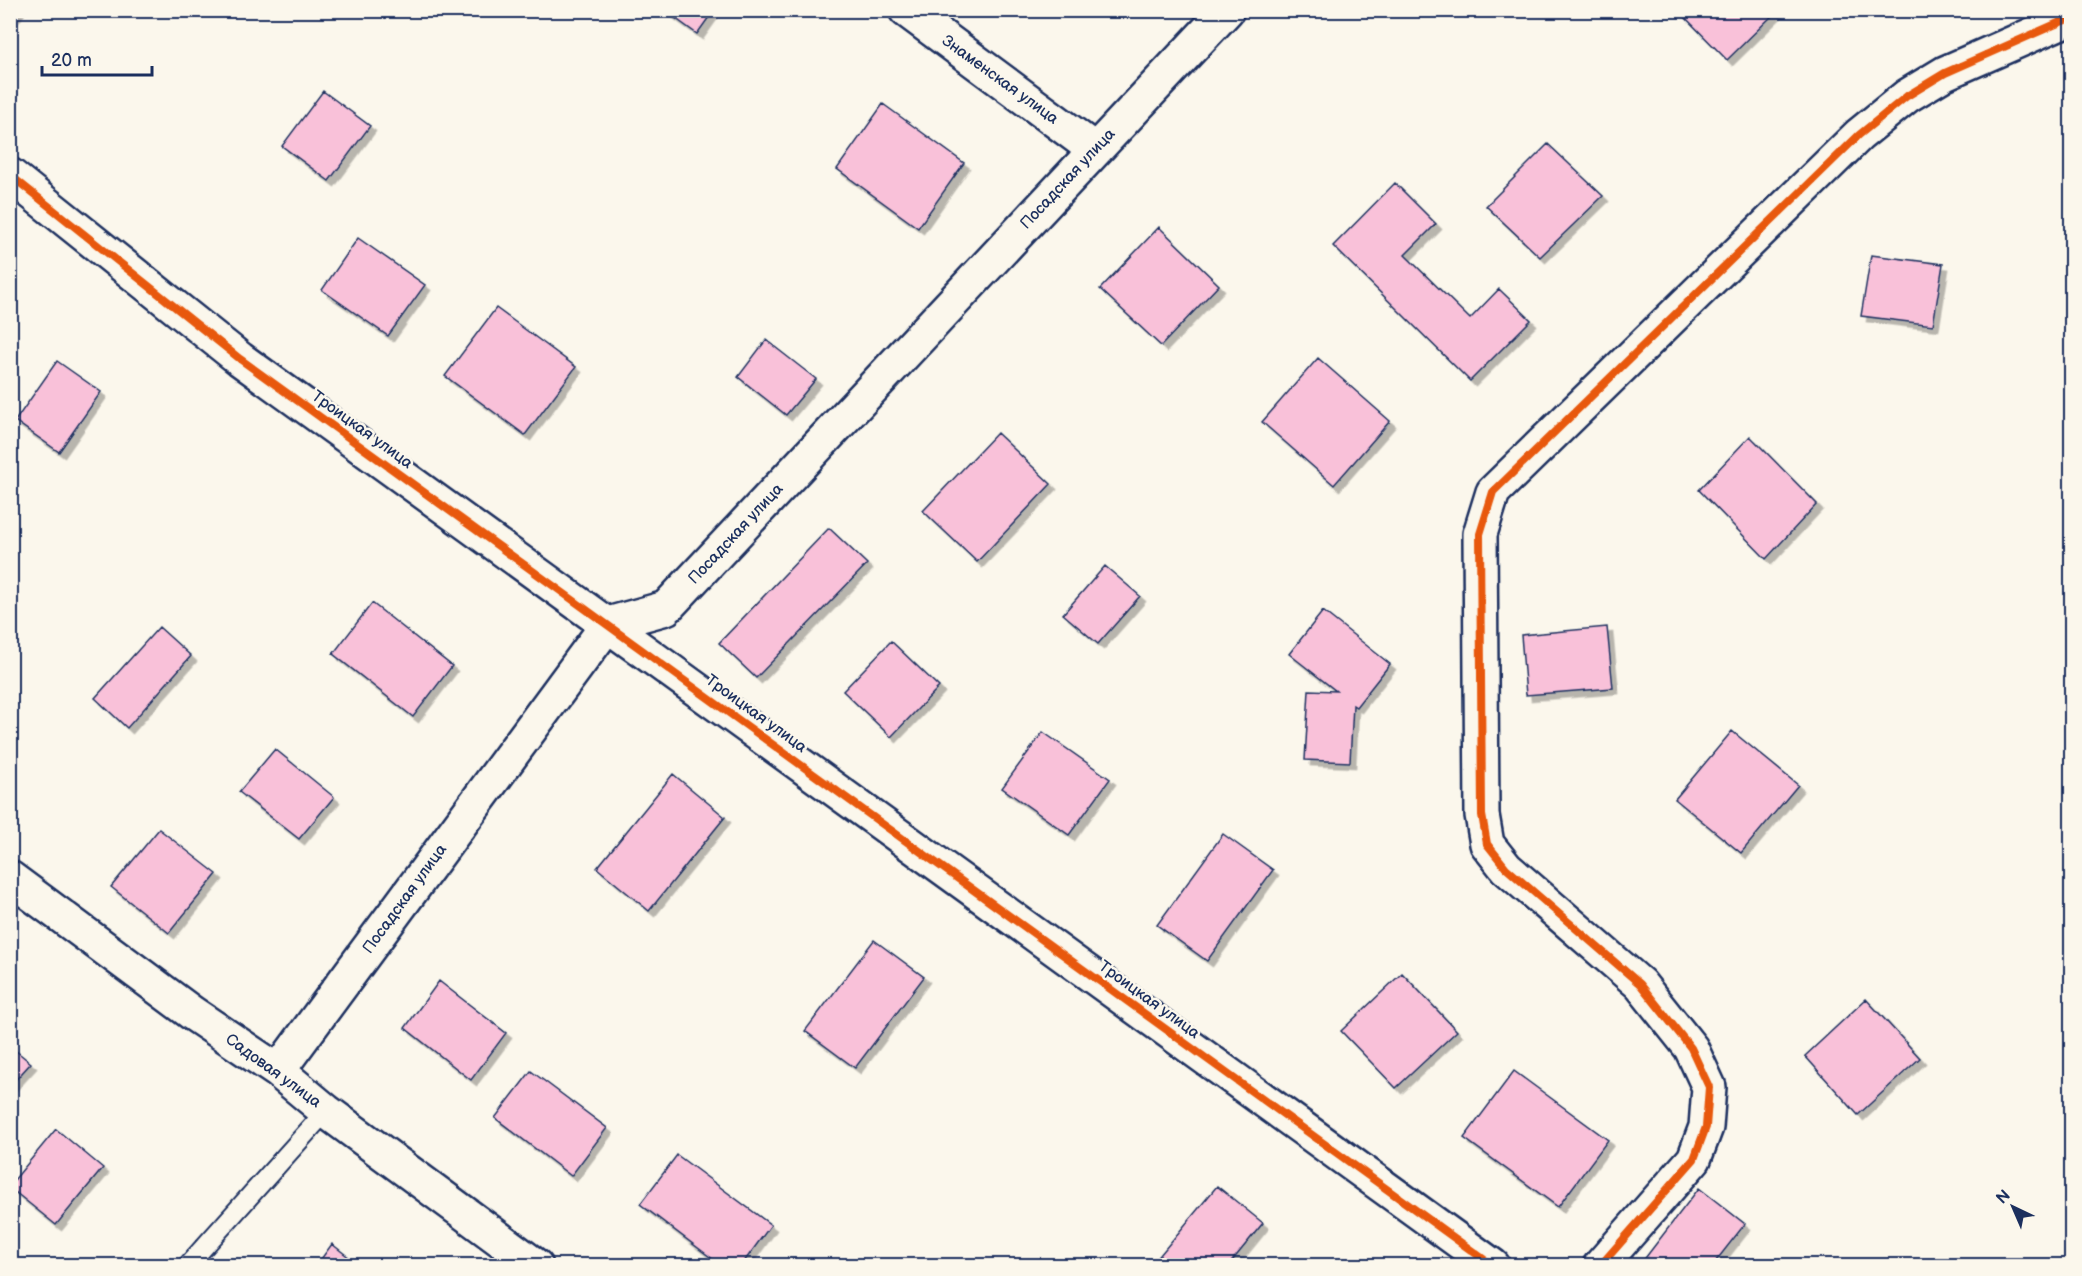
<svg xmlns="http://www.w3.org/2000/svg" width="2082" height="1276" font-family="'Balsamiq Sans',sans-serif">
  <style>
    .building { fill: #f9c1d9; stroke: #1b2f5e; stroke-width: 1.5; filter: url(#shadow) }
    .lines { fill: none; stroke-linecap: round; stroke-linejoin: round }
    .lane-casing { stroke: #1b2f5e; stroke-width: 22 }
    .street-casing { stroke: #1b2f5e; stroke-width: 38 }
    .lane { stroke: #fbf7ec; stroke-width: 18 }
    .street { stroke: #fbf7ec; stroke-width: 33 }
    .cycleway-casing { stroke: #fbf7ec; stroke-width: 11 }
    .cycleway { stroke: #e8590c; stroke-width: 8 }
    .labels { text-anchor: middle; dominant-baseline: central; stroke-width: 5; stroke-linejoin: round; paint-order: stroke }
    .street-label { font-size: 16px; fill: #1b2f5e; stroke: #fbf7ec }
  </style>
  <defs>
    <filter id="shadow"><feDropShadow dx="5.5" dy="5.5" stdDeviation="0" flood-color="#0004"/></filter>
  </defs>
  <rect width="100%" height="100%" fill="#fbf7ec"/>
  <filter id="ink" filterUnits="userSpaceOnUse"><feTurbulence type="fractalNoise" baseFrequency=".0167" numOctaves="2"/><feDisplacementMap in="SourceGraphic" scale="12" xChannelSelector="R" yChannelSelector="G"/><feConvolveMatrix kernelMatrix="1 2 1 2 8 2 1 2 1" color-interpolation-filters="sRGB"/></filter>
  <g filter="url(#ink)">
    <path class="building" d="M10,10H18L10,20Z
      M664,10H714L697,34Z
      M1678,10H1778L1727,60Z
      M323,91L370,126L329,181L282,146Z
      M883,104L964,163L918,228L837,169Z
      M1548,144L1603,196L1540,257L1486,206Z
      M1395,183L1436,224L1405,255L1470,319L1499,289L1531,320L1470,381L1333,246Z
      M1159,227L1219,285L1161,346L1100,289Z
      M358,238L425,285L388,336L322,290Z
      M1871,255L1943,264L1933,325L1861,316Z
      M496,308L576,367L525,435L445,376Z
      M766,340L816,379L786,415L738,377Z
      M1318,358L1390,421L1334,485L1262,422Z
      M57,361L101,392L59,452L15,421Z
      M997,433L1051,484L977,562L923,511Z
      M1750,436L1817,504L1766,559L1699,490Z
      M829,528L867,564L756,678L719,643Z
      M1105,566L1140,596L1098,644L1063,614Z
      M372,603L452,666L413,717L333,654Z
      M1323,611L1390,664L1356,707L1353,705L1350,762L1305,760L1309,690L1336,691L1289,654Z
      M159,627L191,656L127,728L95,698Z
      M1607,627L1613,688L1526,695L1521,635Z
      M891,641L939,687L891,737L843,691Z
      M1732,731L1798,785L1741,853L1675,799Z
      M1043,732L1110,779L1069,835L1002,788Z
      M275,749L334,797L299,839L239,792Z
      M673,774L725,817L649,911L597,868Z
      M159,829L217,874L169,933L111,887Z
      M1223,834L1273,870L1207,961L1157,925Z
      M874,940L924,977L855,1068L805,1031Z
      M1402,973L1457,1031L1396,1088L1341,1031Z
      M439,981L506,1033L471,1080L405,1028Z
      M1866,999L1920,1058L1858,1115L1805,1056Z
      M10,1046L31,1063L10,1086Z
      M531,1071L607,1128L571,1176L495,1118Z
      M1514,1071L1608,1140L1558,1207L1464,1138Z
      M56,1129L103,1168L56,1225L10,1188V1185Z
      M677,1155L771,1225L741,1266H722L640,1204Z
      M1217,1186L1263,1223L1228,1266H1151Z
      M1699,1188L1745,1224L1712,1266H1639Z
      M332,1244L360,1266H316Z"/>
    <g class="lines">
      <g class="lane-casing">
        <path id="lane" d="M187,1266L326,1111"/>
      </g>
      <g class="street-casing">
        <path id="street" d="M906,10L1095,150
          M10,175L240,359L1493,1266
          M10,878L192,1013L278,1071L326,1111L536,1266
          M278,1071L608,624L666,608L1227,10
          M1600,1266L1694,1159L1706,1127L1709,1087L1691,1048L1640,984L1506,868L1487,844L1482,815L1480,534L1493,492L1859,135L1907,96L1945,73L2072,17"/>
      </g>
      <use href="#lane" class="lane"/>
      <use href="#street" class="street"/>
      <g class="cycleway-casing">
        <path id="cycleway" d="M10,175L240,359L1493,1266
          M1600,1266L1694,1159L1706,1127L1709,1087L1691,1048L1640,984L1506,868L1487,844L1482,815L1480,534L1493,492L1859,135L1907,96L1945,73L2072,17"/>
      </g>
      <use href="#cycleway" class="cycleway"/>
    </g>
  </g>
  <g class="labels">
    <g class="street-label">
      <text transform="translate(1000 80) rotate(36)">Знаменская улица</text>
      <text transform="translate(1068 179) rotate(-47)">Посадская улица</text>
      <text transform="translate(362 430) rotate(36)">Троицкая улица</text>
      <text transform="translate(736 534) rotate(-47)">Посадская улица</text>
      <text transform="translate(756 714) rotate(36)">Троицкая улица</text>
      <text transform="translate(405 899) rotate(-54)">Посадская улица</text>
      <text transform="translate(1149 1000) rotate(36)">Троицкая улица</text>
      <text transform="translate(273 1071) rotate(36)">Садовая улица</text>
    </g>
  </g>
  <rect width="2082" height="1276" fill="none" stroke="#fbf7ec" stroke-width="36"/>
  <rect x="18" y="18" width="2046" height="1240" fill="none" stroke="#1b2f5e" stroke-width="2" filter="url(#ink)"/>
  <g transform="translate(2013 1207) rotate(316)" stroke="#fbf7ec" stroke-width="4.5" paint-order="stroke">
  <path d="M0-4.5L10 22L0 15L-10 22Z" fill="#1b2f5e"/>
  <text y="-9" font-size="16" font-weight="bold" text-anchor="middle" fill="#1b2f5e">N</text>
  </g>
  <path d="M42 66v9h110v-9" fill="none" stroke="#1b2f5e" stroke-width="3"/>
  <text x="51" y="66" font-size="18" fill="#1b2f5e" stroke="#fbf7ec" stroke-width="4.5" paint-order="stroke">20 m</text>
</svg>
